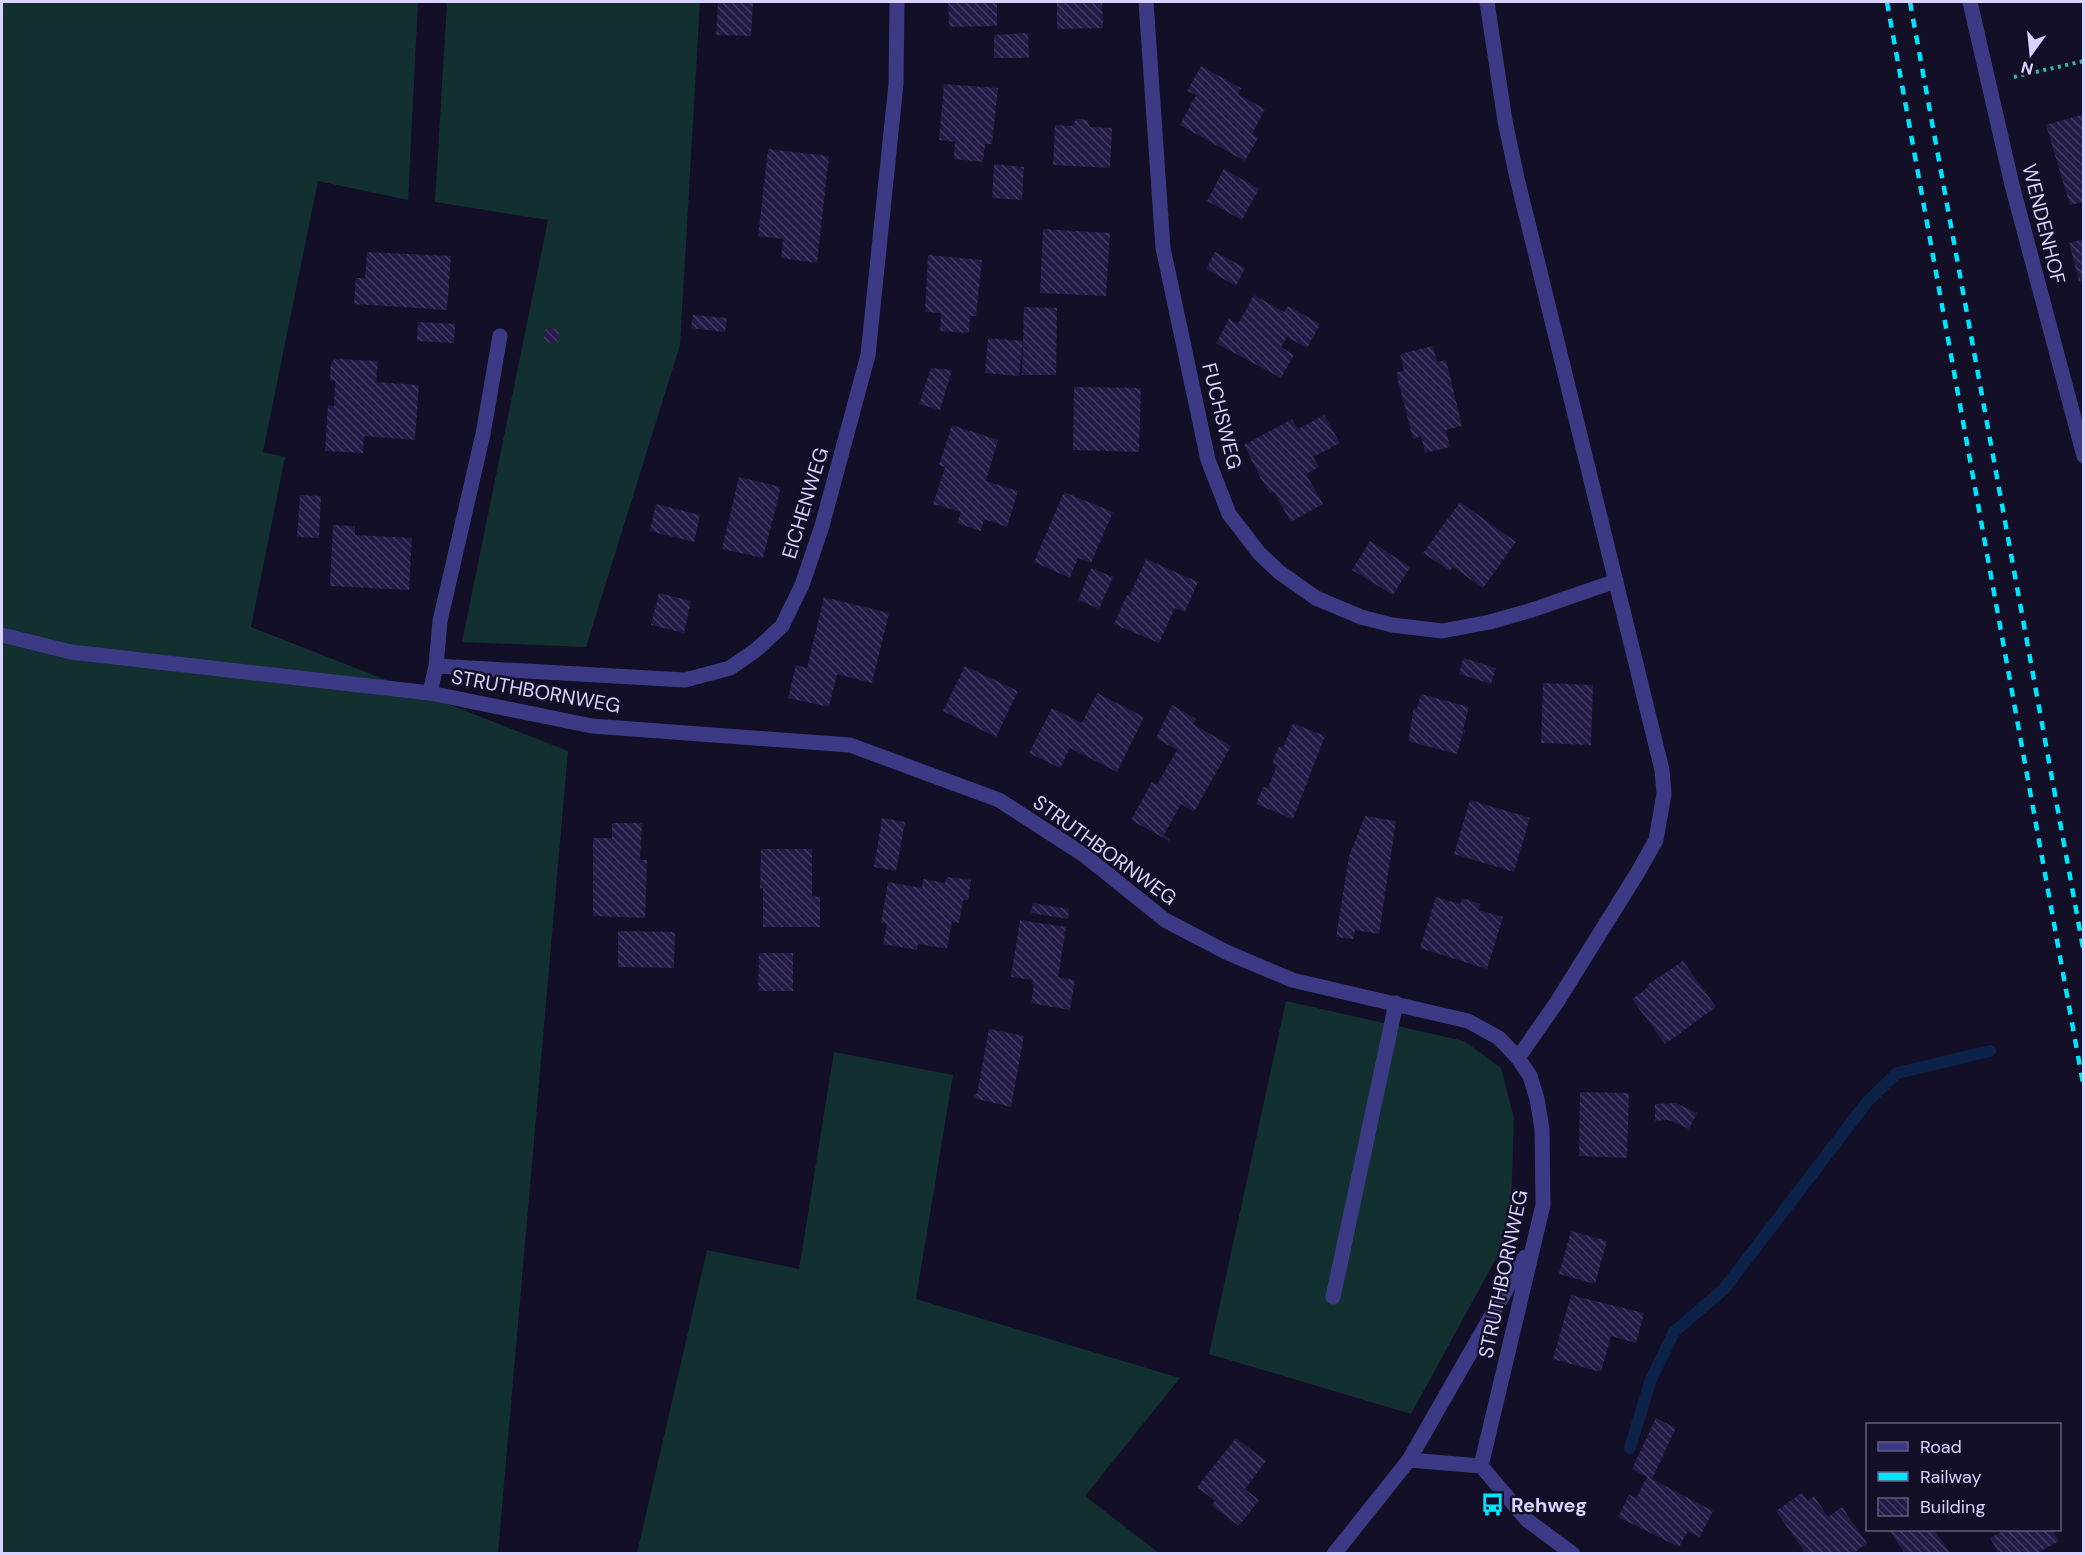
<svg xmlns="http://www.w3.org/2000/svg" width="2085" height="1555" font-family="'DM Sans',sans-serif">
	<defs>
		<pattern id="building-back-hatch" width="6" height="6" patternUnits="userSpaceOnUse" patternTransform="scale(1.5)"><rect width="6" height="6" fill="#241b47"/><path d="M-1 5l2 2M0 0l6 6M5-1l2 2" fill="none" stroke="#433b63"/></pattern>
	</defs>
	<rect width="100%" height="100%" fill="#130f26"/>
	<path fill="#12302f" d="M2 2H418L408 200 318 181 263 452 285 457 251 627 568 751 498 1553 2 1554Z
		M447 2H700L680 345 586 647 462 642 548 220 435 202Z
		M1286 1001 1464 1041 1501 1068 1514 1118 1510 1233 1411 1414 1209 1354Z
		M834 1052 953 1075 916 1299 1180 1378 1085 1496 1159 1553H637L707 1250 799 1269Z"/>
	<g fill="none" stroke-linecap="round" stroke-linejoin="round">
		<path stroke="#0c2248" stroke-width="12" d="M1630 1448 1651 1379 1674 1332 1724 1289 1867 1102 1897 1073 1990 1051"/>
	</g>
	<path fill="url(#building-back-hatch)" d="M718 2H753L751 36 716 35Z
		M948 2H997V26L949 27Z
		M1057 2H1102L1103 28 1057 29Z
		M1028 33 1029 58H994V35Z
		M1201 66 1241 88 1238 94 1265 109 1252 134 1258 138 1245 161 1180 125 1196 95 1187 91Z
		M944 84 998 88 992 144H985L983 162 954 159 955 142 939 140Z
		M2084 114V202L2070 205 2046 125Z
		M1077 119 1087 120 1090 127 1112 128 1110 168 1053 165 1055 125 1073 126 1074 122Z
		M768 149 829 156 817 263 781 258 783 239 758 236Z
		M994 164 1024 167 1022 200 992 198Z
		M1224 169 1259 189 1242 220 1207 201Z
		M1043 229 1110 233 1106 296 1040 293Z
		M2084 239V280L2079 281 2069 243Z
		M367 252 451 256 447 310 354 304 356 278H365Z
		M1215 252 1245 268 1236 286 1206 269Z
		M928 255 982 260 976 316H970L969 333 940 331 941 313 925 312Z
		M1254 295 1284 312 1288 306 1320 324 1307 348 1287 337 1281 347 1294 355 1281 378 1216 343 1229 319 1238 324Z
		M1024 307 1057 308 1056 375H1022Z
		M693 315 727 318 725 332 691 328Z
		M418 322 455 324 454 343 417 341Z
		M546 327 560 330 557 344 543 341Z
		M988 338 1023 341 1019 376 985 373Z
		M1433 346 1437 362 1446 360 1462 426 1446 430 1450 447 1425 453 1421 436 1413 439 1396 372 1404 371 1400 354Z
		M335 359 378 361 376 382 419 385 415 440 364 436 363 453 325 451 328 405 334 406 335 381 330 380 331 363Z
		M931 368 952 370 940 410 919 404Z
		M1074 387 1141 388 1139 452 1073 450Z
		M1324 415 1340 443 1313 457 1319 467 1306 474 1323 504 1291 522 1274 492 1270 493 1261 479 1244 445 1292 419 1298 429Z
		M952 425 998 440 986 481 1018 491 1007 527 984 519 981 531 957 523 961 512 933 504 945 467 939 465Z
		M739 477 781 487 763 558 722 549Z
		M1064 492 1113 512 1091 563 1078 558 1070 578 1034 562Z
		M300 495 321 496 319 538 297 537Z
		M1460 502 1516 542 1483 588 1453 567 1450 571 1423 553Z
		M656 504 700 515 694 542 650 531Z
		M333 525 355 526V535L412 538 409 590 330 586Z
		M1370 541 1410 567 1393 595 1352 570Z
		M1146 559 1198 582 1185 612 1175 608 1159 643 1114 624 1127 595H1130Z
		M1091 568 1113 577 1099 609 1078 600Z
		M659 593 691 601 684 633 651 625Z
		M824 597 889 613 872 683 837 674 829 707 788 698 796 665 807 668Z
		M1463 658 1496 668 1491 684 1459 674Z
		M965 666 1018 691 996 737 943 711Z
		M1543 683 1593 685 1591 745 1541 743Z
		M1097 693 1144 717 1117 772 1070 748 1060 768 1029 753 1052 708 1082 723Z
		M1421 694 1469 707 1463 730H1465V733L1463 732 1457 754 1408 741 1414 708 1417 709Z
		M1172 705 1196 719 1193 724 1231 746 1194 812 1181 804 1164 835 1170 839 1169 841 1131 820 1152 782 1157 785 1177 750 1156 738Z
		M1293 723 1325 736 1293 819 1256 804 1263 787 1268 788 1277 765 1272 764 1279 746 1283 748Z
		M1470 800 1530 818 1514 872 1454 854Z
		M1365 816 1396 821 1379 934 1355 930 1353 939 1336 937 1349 856Z
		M882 818 905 822 896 871 874 867Z
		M612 823H642L640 860H647L645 918 593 916V838H612Z
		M761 849H812V896L820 897V927H763V888L760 889Z
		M947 877 971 880 968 900H963L959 923 952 922 947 949 918 944 917 950 883 944 887 924 881 923 888 882 922 888 923 879 945 883Z
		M1436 897 1460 904 1462 898 1480 904 1478 910 1503 917 1487 969 1420 948Z
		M1033 903 1069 909 1068 919 1031 913Z
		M1020 920 1066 927 1058 977 1075 980 1070 1010 1031 1003 1034 985 1032 984 1033 980 1011 977Z
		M618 931 675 932 674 968 618 967Z
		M759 953H793V991H758Z
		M1683 961 1716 1007 1665 1044 1632 999 1648 987 1647 985Z
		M989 1029 1024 1036 1011 1107 973 1098 974 1094H977Z
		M1580 1092 1629 1093 1627 1158 1579 1156Z
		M1676 1103 1697 1113 1689 1129 1668 1120 1655 1121V1104Z
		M1571 1231 1607 1241 1595 1284 1559 1274Z
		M1571 1295 1644 1313 1636 1343 1611 1336 1601 1372 1553 1359Z
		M1656 1418 1676 1428 1652 1479 1713 1511 1700 1537 1688 1531 1679 1547 1618 1517 1629 1495 1636 1498 1647 1477 1632 1469Z
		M1236 1438 1266 1461 1245 1489 1259 1500 1239 1526 1211 1505 1215 1501 1197 1487Z
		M1802 1493 1808 1501 1814 1496 1828 1517 1842 1507 1867 1543 1853 1554H1806L1776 1511Z
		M1889 1530H1934L1951 1554H1905Z
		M2005 1530H2052L2059 1541 2036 1554H1999L1990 1538Z"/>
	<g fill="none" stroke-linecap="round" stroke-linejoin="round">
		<path stroke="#2fb8b0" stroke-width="4" stroke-dasharray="3 4.5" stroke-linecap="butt" d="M2014 77 2084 61"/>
		<path stroke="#3d3a85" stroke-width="15" d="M1146 2 1163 248 1208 460 1229 514 1259 553 1279 572 1316 598 1361 617 1392 625 1442 631 1490 622 1532 610 1616 581
			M1487 2 1505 121 1517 178 1662 770 1664 794 1656 840 1638 872 1557 1002 1518 1058
			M1970 2 2012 185 2084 456
			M2 635 71 652 430 693 592 726 850 745 999 800 1084 855 1165 920 1226 952 1292 980 1468 1021 1499 1038 1518 1058 1530 1076 1537 1099 1542 1129 1543 1205 1481 1466
			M436 666 440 621 483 434 500 336
			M430 693 436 666 685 680 730 668 756 650 782 626 802 585 822 526 868 355 896 84 897 2
			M1333 1297 1396 1003
			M1409 1460 1525 1257
			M1481 1466 1527 1520 1573 1554
			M1334 1554 1409 1460 1481 1466"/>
		<path stroke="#00e5ff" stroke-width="4.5" stroke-dasharray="9 8" stroke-linecap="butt" d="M1887 2 2084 1089
			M1910 2 2084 953"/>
	</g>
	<defs>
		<symbol id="bus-bare" viewBox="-9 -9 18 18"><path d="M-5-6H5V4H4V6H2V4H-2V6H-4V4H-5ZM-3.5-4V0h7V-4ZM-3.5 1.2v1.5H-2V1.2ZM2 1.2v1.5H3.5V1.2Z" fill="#00e5ff" stroke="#130f26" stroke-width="2.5" paint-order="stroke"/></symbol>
	</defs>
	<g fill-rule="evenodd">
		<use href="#bus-bare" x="1476" y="1488" width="33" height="33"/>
	</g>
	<g text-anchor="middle" stroke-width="5" stroke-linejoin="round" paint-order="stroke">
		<g font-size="20" fill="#d9d4ff" stroke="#130f26">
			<text transform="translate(2044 224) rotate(76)" y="7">WENDENHOF</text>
			<text transform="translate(1222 416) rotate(76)" y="7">FUCHSWEG</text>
			<text transform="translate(805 503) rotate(-73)" y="7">EICHENWEG</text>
			<text transform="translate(536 691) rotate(10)" y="7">STRUTHBORNWEG</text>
			<text transform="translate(1105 850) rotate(36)" y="7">STRUTHBORNWEG</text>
			<text transform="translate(1503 1274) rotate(-78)" y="7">STRUTHBORNWEG</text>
		</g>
		<g font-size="20" font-weight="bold" fill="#d9d4ff" stroke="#130f26" text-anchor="start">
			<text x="1511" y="1512">Rehweg</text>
		</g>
	</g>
	<rect width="2085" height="1555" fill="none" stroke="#d9d4ff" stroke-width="6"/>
	<rect x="1866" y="1423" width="195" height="108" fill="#130f26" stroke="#625e7d" stroke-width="1.5"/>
	<rect x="1878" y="1442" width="30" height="9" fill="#3d3a85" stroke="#625e7d" stroke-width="1.5"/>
	<text x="1920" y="1453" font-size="18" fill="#d9d4ff">Road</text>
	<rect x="1878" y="1472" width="30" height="9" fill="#00e5ff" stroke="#625e7d" stroke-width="1.5"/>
	<text x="1920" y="1483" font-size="18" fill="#d9d4ff">Railway</text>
	<rect x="1878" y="1498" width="30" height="18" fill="url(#building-back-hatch)" stroke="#625e7d" stroke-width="1.5"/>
	<text x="1920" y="1513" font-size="18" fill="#d9d4ff">Building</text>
	<g transform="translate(2031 54) rotate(195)" stroke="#130f26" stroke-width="4.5" paint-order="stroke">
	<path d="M0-4.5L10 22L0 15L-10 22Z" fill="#d9d4ff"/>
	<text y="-9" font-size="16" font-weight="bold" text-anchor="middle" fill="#d9d4ff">N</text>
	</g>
</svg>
